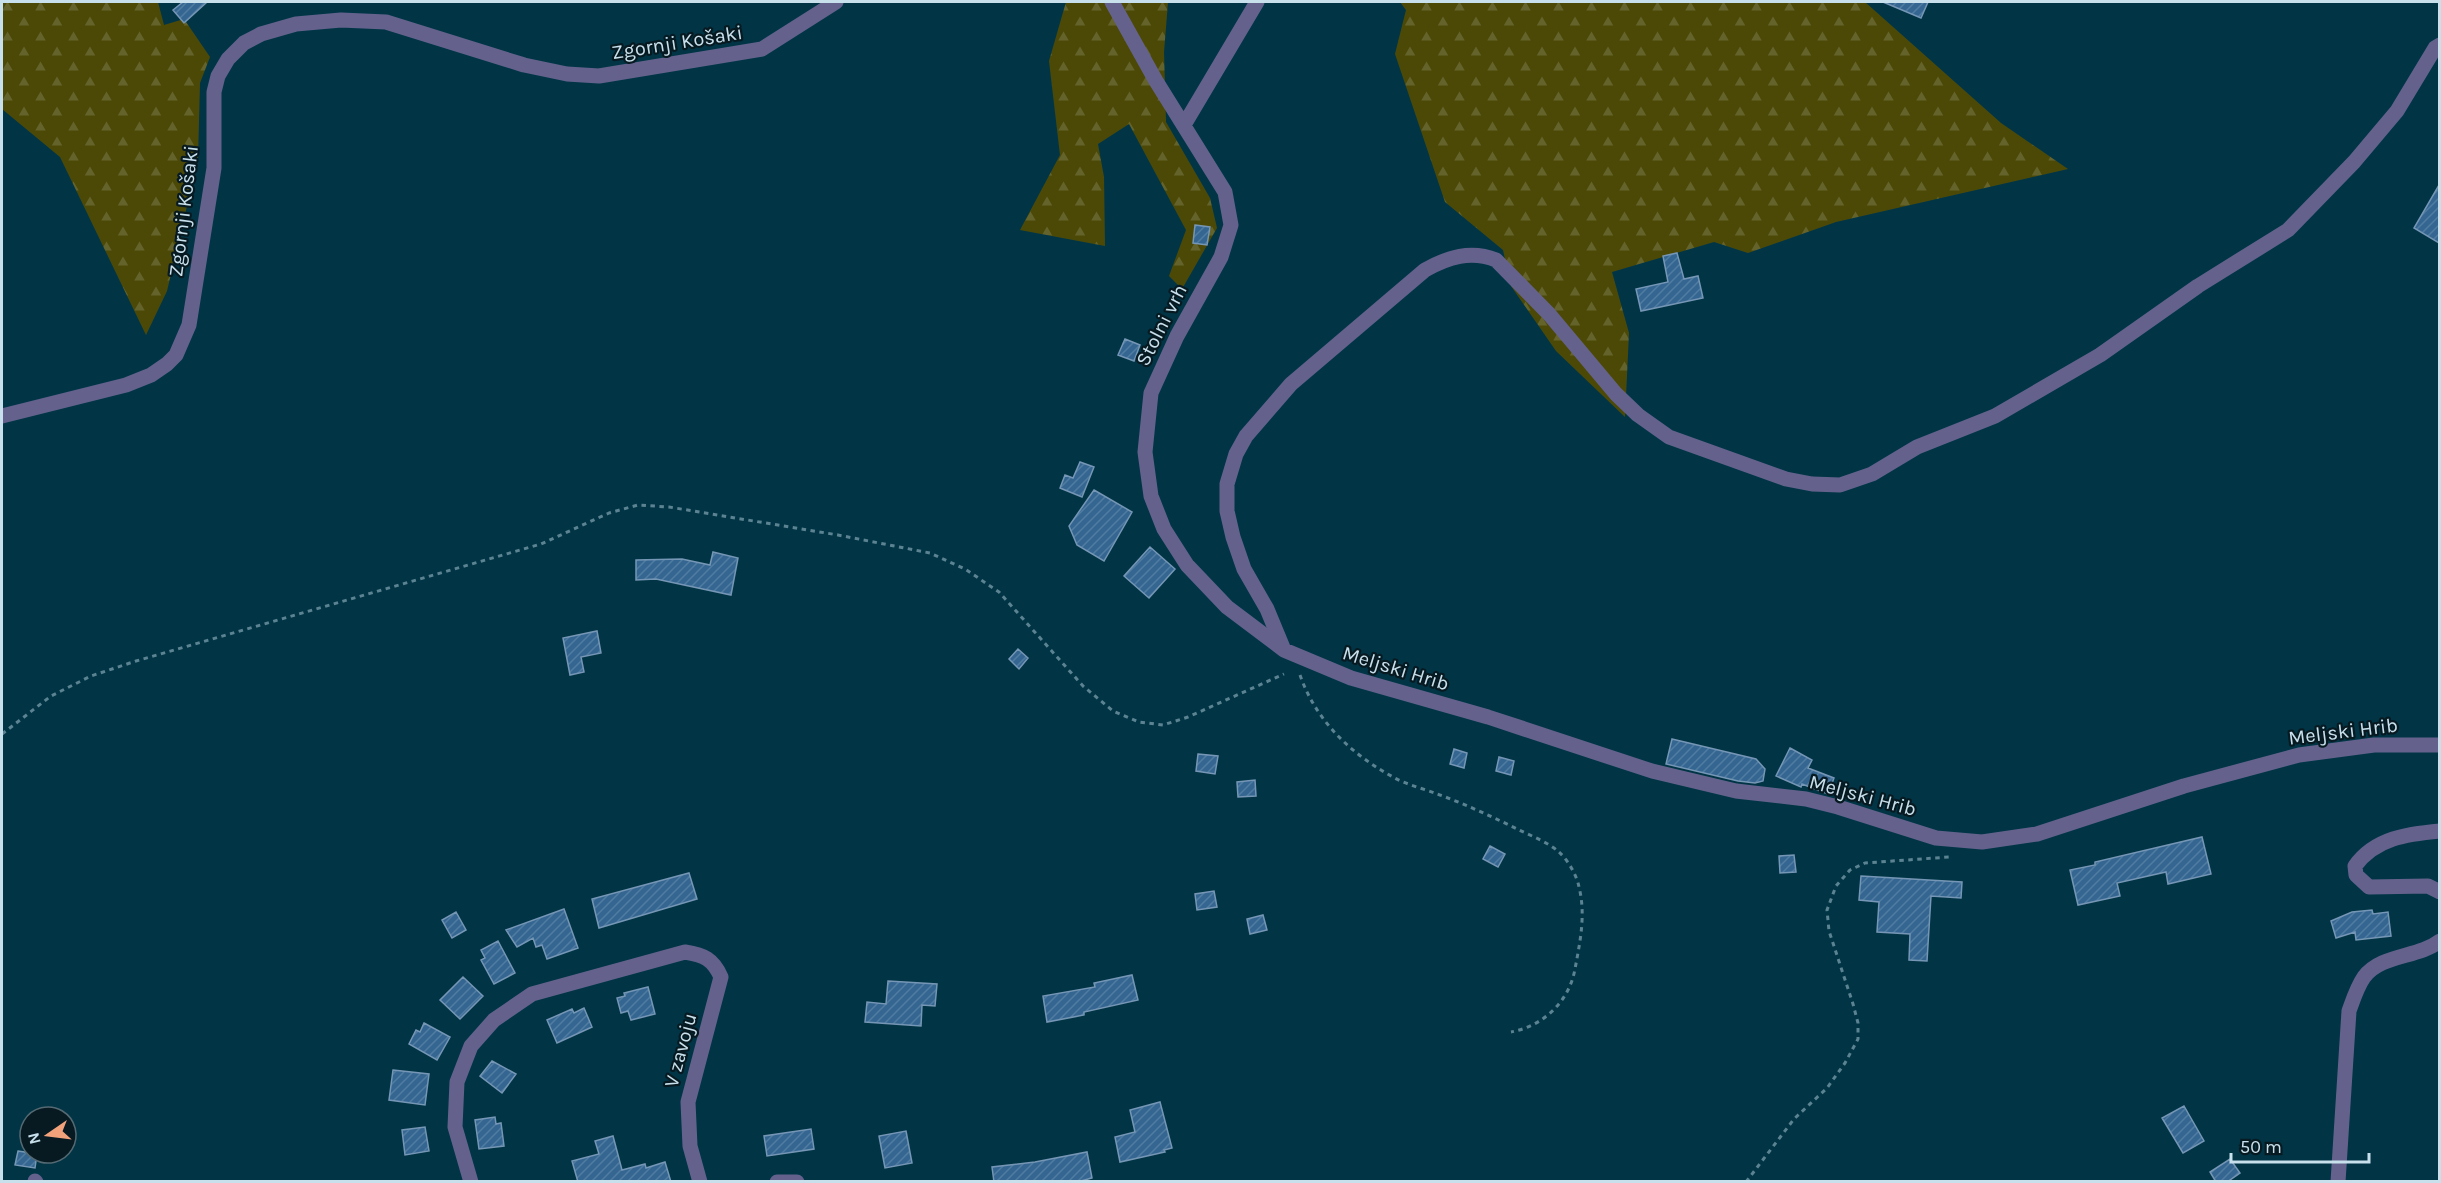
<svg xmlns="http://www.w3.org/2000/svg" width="2441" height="1183" font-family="Karla,sans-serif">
	<defs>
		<pattern id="forest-firs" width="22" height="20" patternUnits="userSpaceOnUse" patternTransform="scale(1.5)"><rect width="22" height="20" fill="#4c4907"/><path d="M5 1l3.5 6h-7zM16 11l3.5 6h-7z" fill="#64632b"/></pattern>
		<pattern id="building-hatch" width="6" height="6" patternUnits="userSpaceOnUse" patternTransform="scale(1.5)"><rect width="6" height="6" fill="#346691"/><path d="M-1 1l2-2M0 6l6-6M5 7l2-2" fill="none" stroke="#507ca1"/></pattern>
	</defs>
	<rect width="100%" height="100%" fill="#013546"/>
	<path fill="url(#forest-firs)" d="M2 2H158L164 25 184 19 210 57 200 83 198 159 167 291 146 335 60 157 2 109Z
		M1066 2H1168L1164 52 1166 122 1210 198 1217 228 1182 289 1169 276 1186 230 1129 124 1098 144 1104 177 1105 246 1020 230 1060 155 1049 61Z
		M1400 2H1865L2001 123 2068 169 1836 222 1748 253 1714 242 1612 272 1629 333 1625 417 1556 351 1511 286 1503 250 1445 202 1395 54 1406 10Z"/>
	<path fill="url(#building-hatch)" stroke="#7696b5" stroke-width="1.5" d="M183 2H207L184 23 173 10Z
		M1883 2H1928L1921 18Z
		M2439 185V243L2414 228Z
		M1195 225 1210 227 1207 245 1193 243Z
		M1677 253 1684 279 1698 276 1703 298 1641 311 1636 289 1668 282 1663 256Z
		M1125 339 1140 345 1134 361 1118 355Z
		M1080 462 1094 467 1082 497 1060 488 1065 475 1073 478Z
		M1094 490 1132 512 1104 561 1077 545 1069 526Z
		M1150 547 1175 569 1149 598 1124 576Z
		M713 552 738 558 731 595 656 579 636 580V560L682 559 710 565Z
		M597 631 601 653 581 657 584 672 570 675 563 638Z
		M1018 649 1028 658 1019 669 1009 659Z
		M1672 739 1756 759 1765 769 1763 781 1755 783 1738 781 1666 764Z
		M1790 748 1812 760 1808 768 1834 778 1828 794 1802 784 1801 787 1776 776Z
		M1454 749 1467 753 1464 768 1450 764Z
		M1198 754 1218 756 1215 774 1196 771Z
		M1499 757 1514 761 1511 775 1496 771Z
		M1255 780 1256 796 1238 797 1237 782Z
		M2202 837 2211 874 2168 884 2166 872 2117 883 2120 896 2078 905 2070 870 2095 865V862Z
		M1490 846 1505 854 1498 867 1483 859Z
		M1794 855 1796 872 1780 873 1779 856Z
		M689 873 697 899 599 928 592 899Z
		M1861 876 1962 882 1961 898 1931 896 1927 961 1909 960 1910 934 1877 932 1879 902 1859 900Z
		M1214 891 1217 907 1197 910 1195 894Z
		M564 909 578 948 547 959 542 945 536 947 533 938 517 947 506 930Z
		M2372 910 2373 914 2388 912 2391 936 2356 940 2355 932 2336 938 2331 921 2352 912Z
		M456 912 466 930 452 938 442 920Z
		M1263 915 1267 930 1250 934 1247 919Z
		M498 941 515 973 494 984 481 960 485 958 481 950Z
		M1132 975 1138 1000 1084 1012V1015L1047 1022 1043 996 1095 987 1094 983Z
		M463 977 483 996 460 1019 440 1000Z
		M888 981 937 984 935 1006 922 1005 921 1026 865 1022 867 1002 886 1004Z
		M648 987 655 1014 631 1020 628 1011 621 1013 617 998 625 996 624 993Z
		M584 1008 592 1027 557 1043 547 1020 572 1009 574 1013Z
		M424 1023 450 1037 437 1060 409 1044 416 1030 420 1032Z
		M492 1061 516 1074 502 1093 480 1076Z
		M393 1070 429 1074 425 1105 389 1100Z
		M1160 1102 1172 1148 1164 1150 1165 1152 1120 1162 1115 1137 1135 1132 1130 1110Z
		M2184 1106 2204 1141 2183 1153 2162 1118Z
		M495 1117 496 1124 501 1123 504 1146 479 1149 475 1120Z
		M425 1127 429 1151 405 1155 402 1130Z
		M811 1129 814 1149 767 1156 764 1136Z
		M906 1131 912 1163 885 1168 879 1136Z
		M613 1136 622 1170 645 1164 646 1168 665 1162 671 1182H578L572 1161 599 1154 595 1141Z
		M18 1151 37 1154 35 1168 15 1165Z
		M1087 1152 1092 1178 1077 1182H994L992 1167 1035 1162Z
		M2230 1159 2240 1173 2227 1182H2216L2210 1172Z"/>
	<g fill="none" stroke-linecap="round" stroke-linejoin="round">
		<path stroke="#5c8392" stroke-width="3" stroke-dasharray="4.5 4.5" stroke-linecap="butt" d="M1300 675C1316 721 1351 754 1393 777 1407 785 1425 789 1440 795 1467 805 1493 817 1519 830 1532 836 1549 843 1559 852 1568 860 1577 876 1579 887 1586 915 1580 942 1575 969 1569 1002 1543 1026 1511 1032
			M2 734 51 696 91 676 136 661 541 544 609 513 638 505 669 507 838 535 930 553 965 569 999 592 1083 686 1113 711 1139 722 1163 725 1188 717 1284 674
			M1746 1182 1794 1119 1827 1088 1845 1063 1858 1039V1023L1853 1004 1829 931 1827 910 1836 886 1850 870 1865 863 1949 857"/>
		<path stroke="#64628c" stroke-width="15" d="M1112 2 1156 81 1225 192 1231 225 1221 257 1177 336 1151 393 1145 452 1151 496 1164 529 1187 565 1227 607 1284 650 1351 678 1488 717 1652 771 1736 791 1806 799 1838 807 1936 838 1982 842 2037 834 2184 786 2299 755 2374 745H2440
			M1184 125 1257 2
			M2 416 126 385 151 375 167 364 176 355 189 325 214 168V92L218 76 228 59 244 43 261 34 296 24 341 20 386 22 524 65 567 74 599 76 762 49 836 2
			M1284 650 1267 609 1244 569 1233 537 1227 511V484L1236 454 1246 436 1291 384 1425 270C1448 257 1471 250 1496 260L1549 314 1616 394 1638 415 1669 437 1786 479 1812 484 1840 485 1872 474 1917 447 1995 416 2100 355 2198 286 2288 230 2354 162 2397 111 2435 48 2440 45
			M2440 831C2407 834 2375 838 2355 866L2356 875 2369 887 2428 886 2440 892
			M35 1181 36 1182
			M471 1182 455 1127 457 1082 471 1046 494 1020 532 994 685 952C704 955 713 959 721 977L688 1102 690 1146 700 1182
			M777 1182H797
			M2338 1182 2349 1011C2353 1000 2357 987 2364 977 2381 954 2418 958 2440 941"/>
	</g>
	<g text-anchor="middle" stroke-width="4.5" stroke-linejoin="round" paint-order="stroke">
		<g font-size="20" fill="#c8e0eb" stroke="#071a22">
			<text transform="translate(677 42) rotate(-9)" y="7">Zgornji Košaki</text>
			<text transform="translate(183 211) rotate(-83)" y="7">Zgornji Košaki</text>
			<text transform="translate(1161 325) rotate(-63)" y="7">Stolni vrh</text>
			<text transform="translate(1396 668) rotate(17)" y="7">Meljski Hrib</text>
			<text transform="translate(2343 731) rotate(-7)" y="7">Meljski Hrib</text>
			<text transform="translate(1863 795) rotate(15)" y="7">Meljski Hrib</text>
			<text transform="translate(680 1050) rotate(-75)" y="7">V zavoju</text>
		</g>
	</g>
	<rect width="2441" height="1183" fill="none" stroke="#c8e0eb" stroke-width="6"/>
	<g transform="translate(48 1135) rotate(256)"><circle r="28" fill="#071a22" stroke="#546972" stroke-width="1.5"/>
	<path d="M0-4.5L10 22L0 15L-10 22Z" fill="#f1a27b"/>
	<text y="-9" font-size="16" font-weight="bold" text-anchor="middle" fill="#c8e0eb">N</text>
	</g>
	<path d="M2231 1153v9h138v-9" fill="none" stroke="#c8e0eb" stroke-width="3"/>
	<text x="2240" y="1153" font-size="18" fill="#c8e0eb" stroke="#071a22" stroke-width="4.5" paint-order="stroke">50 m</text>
</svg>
